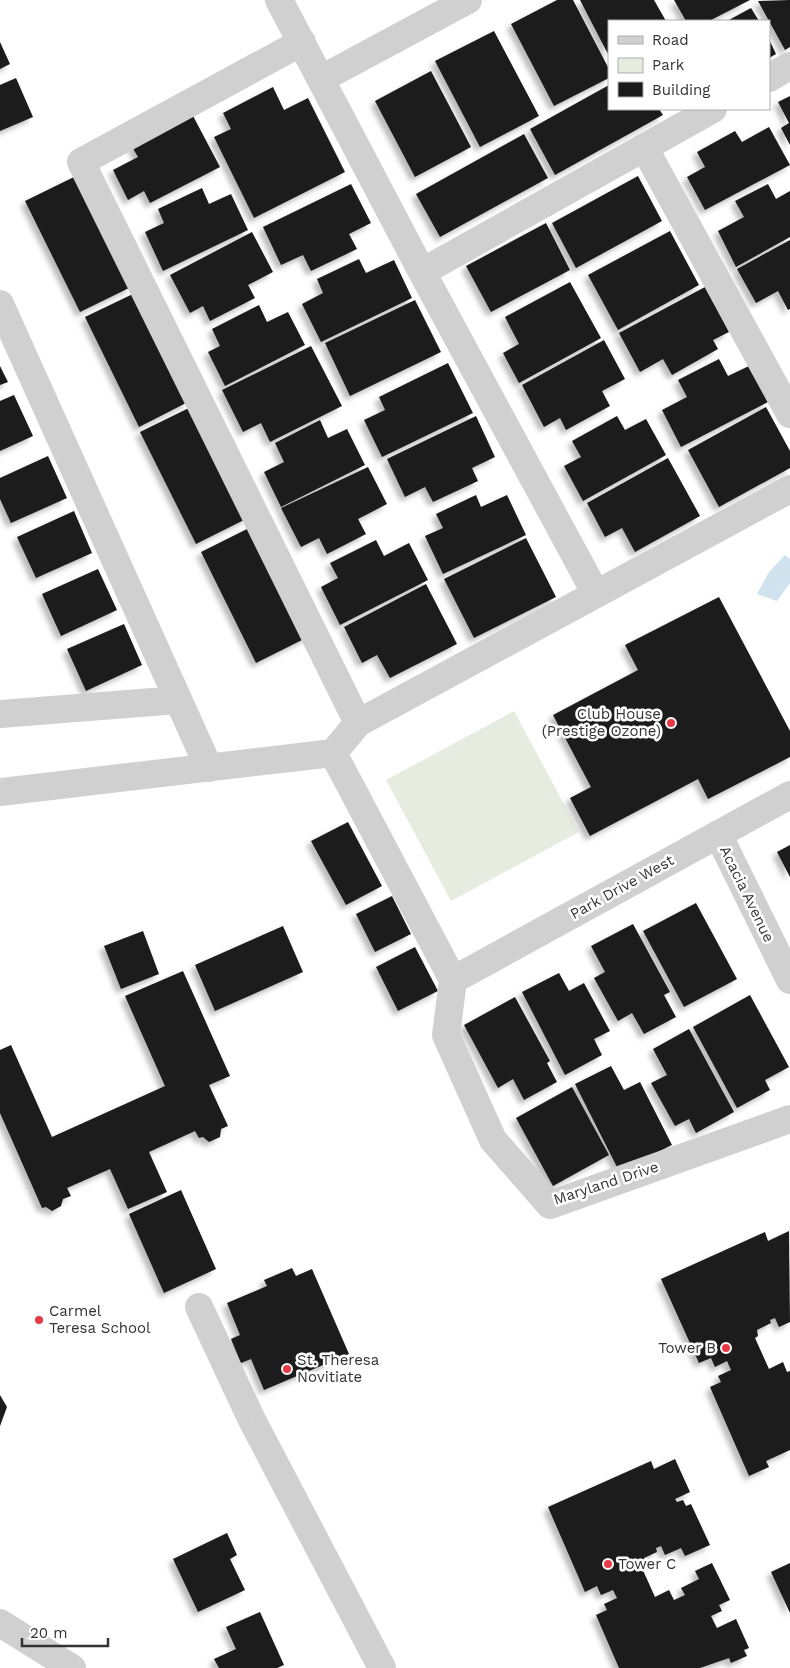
<svg xmlns="http://www.w3.org/2000/svg" width="790" height="1668" font-family="'Work Sans',sans-serif">
	<defs>
		<filter id="shadow"><feDropShadow dx="-4.5" dy="4.5" stdDeviation="2.5" flood-color="#0004"/></filter>
	</defs>
	<rect width="100%" height="100%" fill="#fff"/>
	<path fill="#e6ecdf" d="M514 711 579 832 451 901 386 780Z"/>
	<path fill="#cfe2ee" d="M785 555 790 559V583L777 601 757 594 769 572Z"/>
	<path fill="#1a1a1a" filter="url(#shadow)" d="M557 0H573L609 69V78L554 106 511 24Z
		M580 0H654L666 21H609V56Z
		M674 0H750L709 21H686Z
		M790 0V47L785 50 758 1Z
		M751 8 759 21H727Z
		M494 31 539 116 480 147 435 61Z
		M769 39 776 54 769 58Z
		M0 42 10 64 0 69Z
		M431 71 471 147 415 177 375 101Z
		M16 78 33 117 0 131V85Z
		M609 85V109H659L663 115 555 175 530 129Z
		M273 87 284 110 308 98 345 172 254 218 214 137 231 129 223 113Z
		M790 96V145L781 128 789 123 778 102Z
		M192 114 220 167 150 203 144 191 128 200 113 170 138 157 131 145Z
		M769 127 790 165 705 210 687 177 705 167 697 152 735 131 742 142Z
		M524 134 548 178 440 237 416 194Z
		M76 176 131 287 80 312 25 201Z
		M638 176 662 221 576 268 552 223Z
		M351 184 371 223 349 234 357 249 311 271 303 255 281 265 263 227Z
		M768 184 776 199 790 191V237L736 267 718 231 744 217 735 201Z
		M202 188 209 204 231 194 248 230 163 271 145 232 164 223 158 209Z
		M546 223 570 270 491 312 466 266Z
		M670 231 699 285 618 330 588 275Z
		M252 232 273 272 248 285 255 298 210 321 203 306 190 313 170 275Z
		M790 240V309L788 310 778 291 756 303 737 269Z
		M359 259 366 273 394 260 412 298 321 342 302 304 323 293 317 279Z
		M570 282 601 338 519 383 503 353 519 344 505 317Z
		M705 287 729 332 713 340 718 349 672 375 663 359 640 372 619 333Z
		M135 293 188 402 139 427 85 317Z
		M415 300 441 352 350 396 325 343Z
		M259 305 267 322 288 312 305 345 225 386 208 352 220 346 212 329Z
		M604 340 625 379 602 391 610 406 566 430 560 418 544 427 522 385Z
		M311 346 342 406 270 442 261 423 243 432 222 390Z
		M719 359 728 376 749 366 768 402 681 447 662 410 687 397 678 380Z
		M448 363 473 413 382 457 364 420 385 410 379 397Z
		M0 366 8 382 0 385Z
		M14 395 33 436 0 451V401Z
		M193 406 248 518 196 544 140 432Z
		M766 407 790 451V468L719 507 688 450Z
		M476 416 495 457 472 468 478 481 433 502 425 487 405 497 387 459Z
		M617 416 625 430 646 419 666 455 583 501 564 466 581 457 572 441Z
		M320 420 328 438 347 429 365 465 281 507 264 472 284 462 275 443Z
		M48 456 67 498 11 523 0 499V478Z
		M668 458 700 516 635 552 622 528 605 537 587 503Z
		M368 467 387 504 358 519 366 534 327 554 319 538 301 547 281 508Z
		M476 495 481 507 507 495 526 535 443 574 425 536 443 528 436 514Z
		M74 511 92 553 36 578 17 537Z
		M253 526 308 637 256 663 201 552Z
		M526 538 556 597 474 638 444 579Z
		M376 540 384 556 409 543 428 580 340 625 321 587 338 578 330 563Z
		M98 569 117 610 61 636 42 594Z
		M426 584 457 644 390 678 377 655 362 663 344 627Z
		M719 597 790 731V757L708 799 698 779 590 836 570 798 591 787 553 715 638 670 625 645Z
		M124 624 142 665 86 691 67 649Z
		M348 822 382 886 346 905 311 841Z
		M790 845V877L777 852Z
		M392 896 411 934 375 952 356 914Z
		M696 903 737 979 684 1007 643 931Z
		M633 924 670 992 664 995 676 1017 644 1034 632 1013 618 1021 594 978 605 972 591 946Z
		M283 926 303 972 215 1011 195 965Z
		M143 931 159 974 121 989 104 946Z
		M415 947 438 991 398 1011 376 967Z
		M183 971 230 1076 209 1085 228 1126 221 1129 220 1137 209 1142 203 1137 199 1138 195 1131 149 1152 167 1192 128 1209 110 1169 67 1188 71 1196 63 1199 61 1206 52 1211 46 1207 42 1208 0 1113V1050L11 1045 52 1137 165 1086 125 996Z
		M559 973 569 991 584 983 610 1031 594 1039 602 1055 565 1075 522 992Z
		M750 995 789 1067 765 1080 770 1090 737 1108 693 1027Z
		M515 997 550 1061 547 1063 557 1082 524 1100 513 1079 498 1088 464 1025Z
		M689 1029 734 1112 696 1133 689 1119 675 1126 651 1083 667 1075 653 1049Z
		M611 1066 624 1090 640 1082 672 1145 619 1171 575 1084Z
		M572 1087 609 1155 553 1186 516 1118Z
		M181 1190 216 1269 164 1293 129 1214Z
		M789 1231 790 1322 779 1327 775 1318 770 1320 771 1323 757 1330 758 1336 755 1338 769 1369 783 1362 787 1372 790 1371V1450L766 1461 769 1467 749 1476 710 1387 721 1382 718 1376 731 1370 727 1361 715 1367 711 1358 699 1363 661 1279 765 1232 768 1241Z
		M292 1268 296 1276 312 1269 349 1354 264 1390 251 1359 241 1363 231 1339 240 1335 227 1303 267 1286 264 1280Z
		M0 1395 7 1407 0 1426Z
		M675 1459 690 1492 675 1499 677 1502 683 1500 686 1506 691 1504 710 1545 685 1556 681 1548 665 1555 661 1546 656 1548 657 1552 644 1558V1565L641 1566 655 1597 669 1590 674 1600 685 1595 681 1588 699 1579 695 1571 712 1563 730 1600 719 1605 722 1611 711 1616 717 1628 736 1619 749 1648 744 1650 747 1656 731 1663 729 1658 700 1668H619L596 1615 607 1610 604 1604 617 1598 613 1590 601 1595 597 1586 585 1592 548 1507 651 1461 654 1469Z
		M227 1533 237 1555 230 1559 245 1590 198 1612 173 1559Z
		M790 1563V1613L771 1572Z
		M260 1612 284 1665 277 1668H219L214 1659 236 1649 226 1627Z"/>
	<g fill="none" stroke-linecap="round" stroke-linejoin="round">
		<path stroke="#d0d0d0" stroke-width="28" d="M279 0 422 272 596 594
			M302 42 81 162 358 723
			M769 78 790 66
			M321 79 468 0
			M644 147 790 414
			M422 272 713 109
			M0 304 209 768
			M0 714 178 700
			M333 753 453 980
			M0 792 333 753 358 723 790 489
			M718 834 790 980
			M453 980 446 1035 493 1140 550 1205 790 1119
			M453 980 790 795
			M199 1307 252 1420 382 1668
			M0 1623 72 1668"/>
	</g>
	<g fill="#e63946" stroke="#fff" stroke-width="2">
		<circle cx="671" cy="723" r="5"/>
		<circle cx="39" cy="1320" r="5"/>
		<circle cx="726" cy="1348" r="5"/>
		<circle cx="287" cy="1369" r="5"/>
		<circle cx="608" cy="1564" r="5"/>
	</g>
	<g text-anchor="middle" stroke-width="5" stroke-linejoin="round" paint-order="stroke">
		<g font-size="15" fill="#333" stroke="#fff" text-anchor="start">
			<text x="661" y="719" text-anchor="end">Club House<tspan x="661" dy="17">(Prestige Ozone)</tspan></text>
			<text x="49" y="1316">Carmel<tspan x="49" dy="17">Teresa School</tspan></text>
			<text x="716" y="1353" text-anchor="end">Tower B</text>
			<text x="297" y="1365">St. Theresa<tspan x="297" dy="17">Novitiate</tspan></text>
			<text x="618" y="1569">Tower C</text>
		</g>
		<g font-size="15" fill="#333" stroke="#fff">
			<text transform="translate(622 887) rotate(-29)" y="5">Park Drive West</text>
			<text transform="translate(747 894) rotate(64)" y="5">Acacia Avenue</text>
			<text transform="translate(606 1183) rotate(-18)" y="5">Maryland Drive</text>
		</g>
	</g>
	<rect x="608" y="20" width="162" height="90" fill="#ffffff" stroke="#adadad"/>
	<rect x="618" y="36" width="25" height="8" fill="#d0d0d0" stroke="#adadad"/>
	<text x="652" y="45" font-size="15" fill="#333333">Road</text>
	<rect x="618" y="58" width="25" height="15" fill="#e6ecdf" stroke="#adadad"/>
	<text x="652" y="70" font-size="15" fill="#333333">Park</text>
	<rect x="618" y="82" width="25" height="15" fill="#1a1a1a" stroke="#adadad"/>
	<text x="652" y="95" font-size="15" fill="#333333">Building</text>
	<path d="M22 1638v8h86v-8" fill="none" stroke="#333333" stroke-width="2.5"/>
	<text x="30" y="1638" font-size="15" fill="#333333" stroke="#ffffff" stroke-width="4" paint-order="stroke">20 m</text>
</svg>
